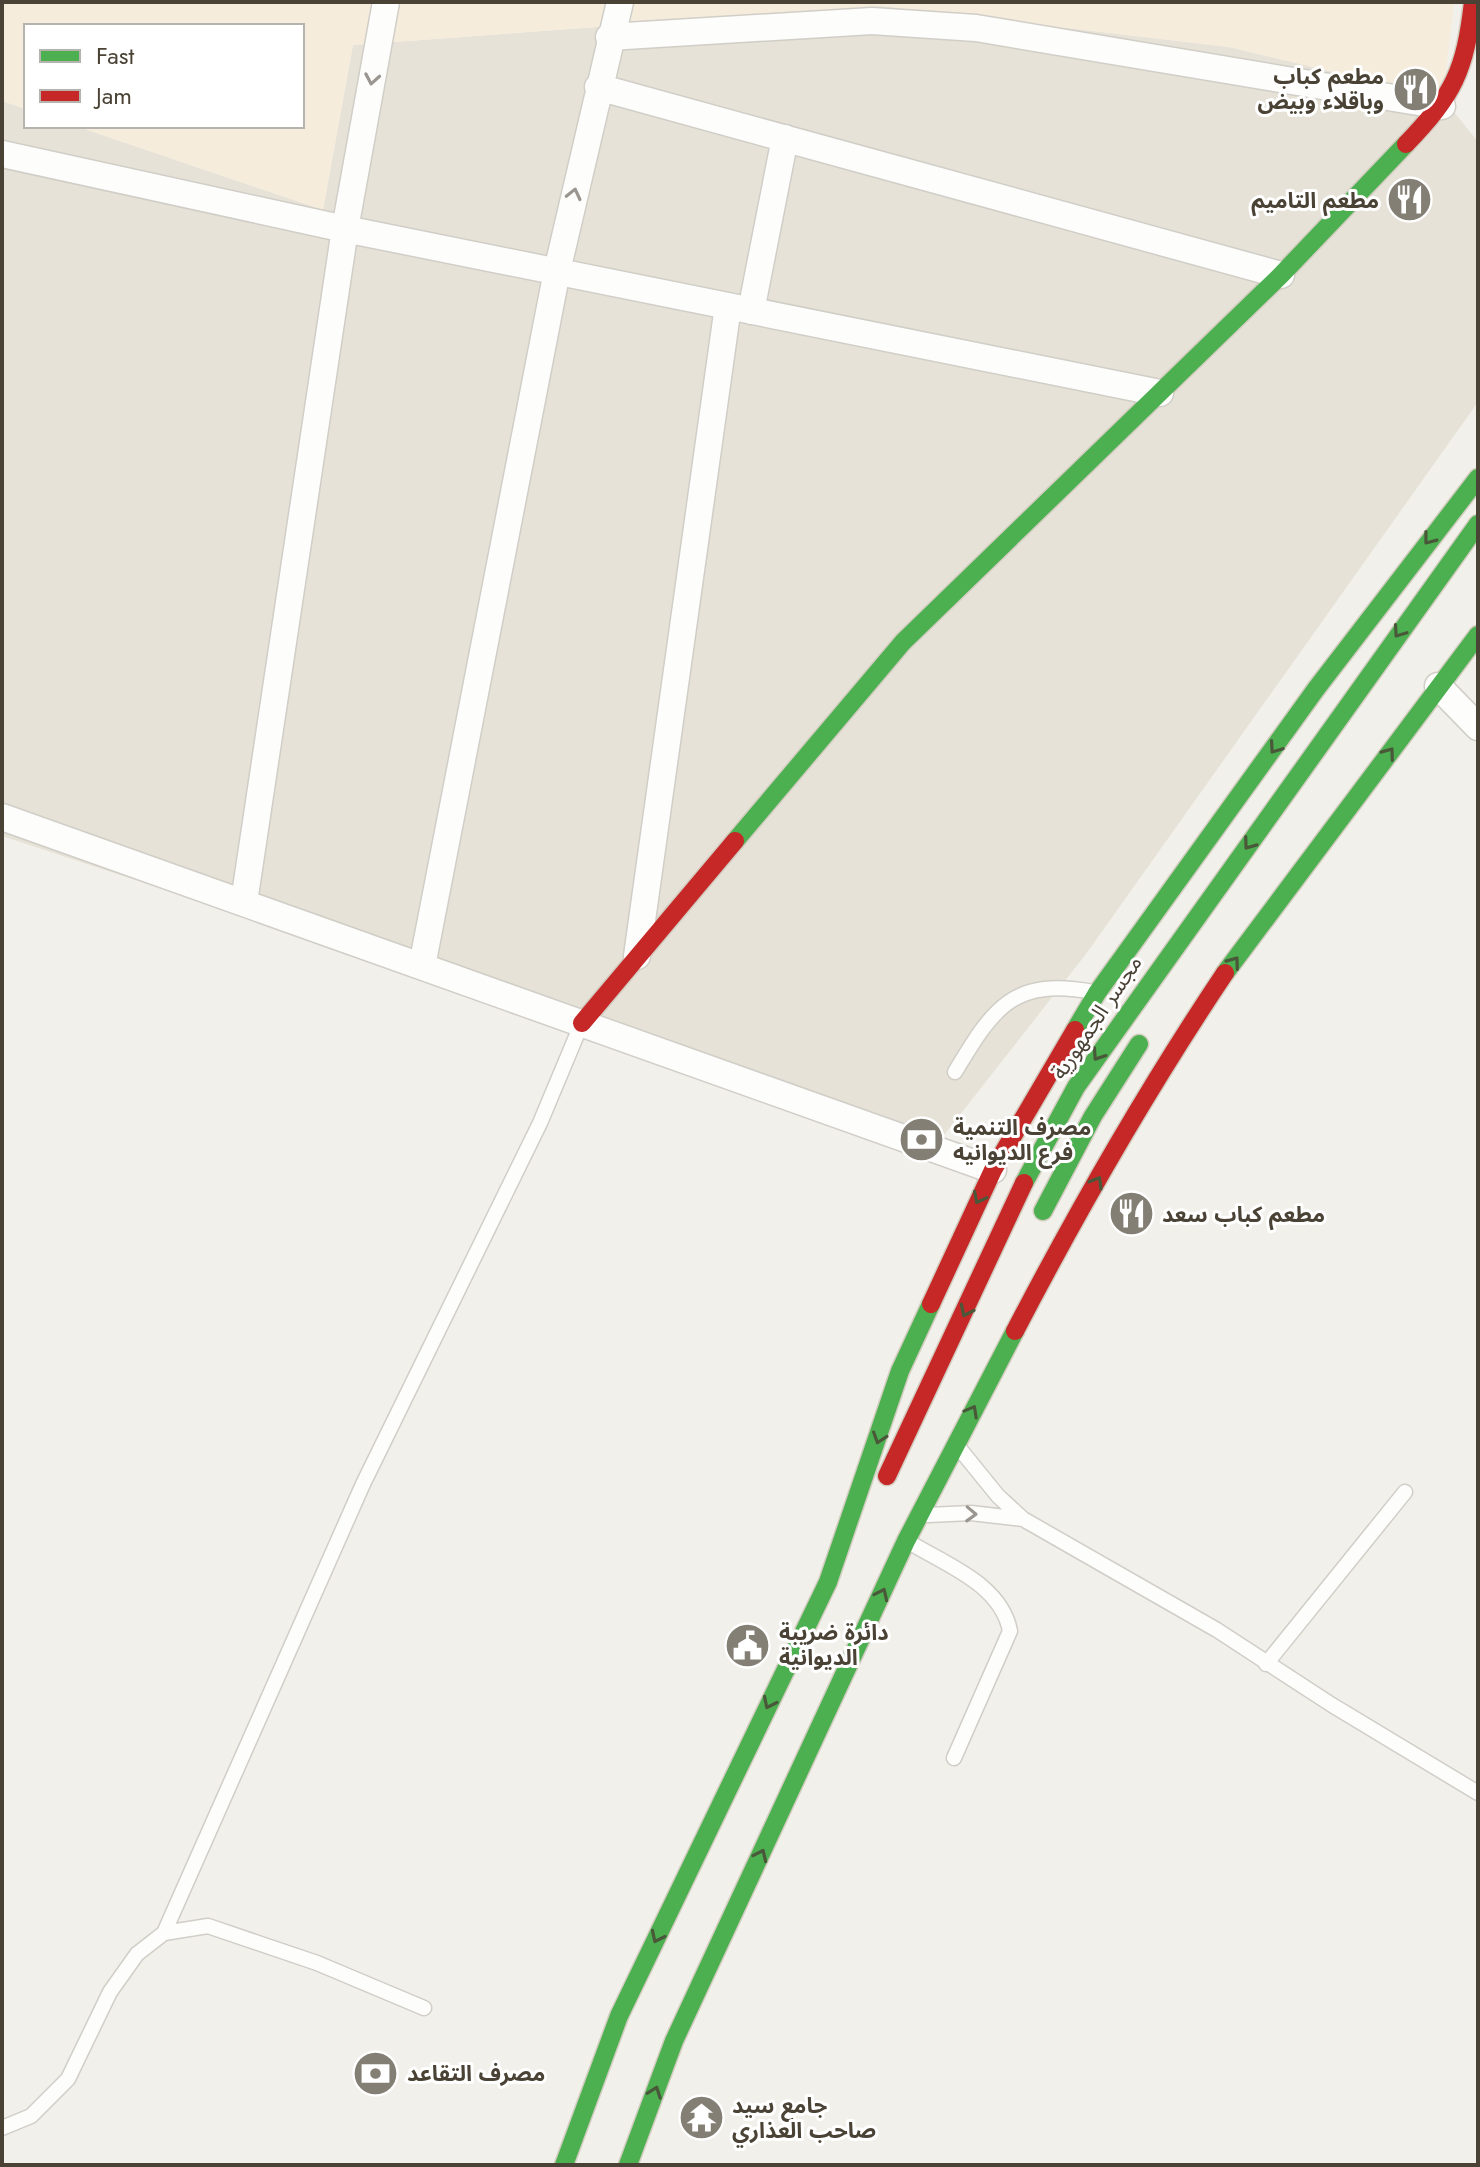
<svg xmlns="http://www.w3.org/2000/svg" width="1480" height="2167" font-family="Jost,'Noto Sans Arabic',sans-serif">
	<rect width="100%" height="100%" fill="#f2f0ea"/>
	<path fill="#e7e2d7" d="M881 6 1229 47 1443 98 1478 142V402L1086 954 937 1144 2 836V101L26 109V126H76L323 210 353 45Z"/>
	<path fill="#f6ecdc" d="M2 2H1454L1443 98 1229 47 881 6 353 45 323 210 76 126H302V26H26V109L2 101Z"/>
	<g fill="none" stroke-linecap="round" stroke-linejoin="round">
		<defs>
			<path id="lane" d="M955 1072C993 1009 1012 977 1093 992
				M959 1448 998 1496 1023 1519 1217 1630 1332 1705 1478 1793
				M928 1515 971 1513 1023 1519
				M909 1542C946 1565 1001 1584 1010 1631L954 1758
				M1266 1664 1405 1492
				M164 1933 363 1484 540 1123 581 1025
				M2 2128 31 2116 68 2079 110 1992 137 1954 164 1933 208 1926 317 1963 424 2008"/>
			<path id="street" d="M609 37 872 21 976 28 1442 106
				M598 87 1281 275
				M2 154 345 229 1160 393
				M751 311 785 138
				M1438 686 1478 727
				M2 817 993 1170
				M244 902 345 229 386 2
				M637 956 728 306
				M422 966 557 271 620 2"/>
			<path id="fast" d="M735 841 903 642 1281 275 1406 144
				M1225 973 1478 635
				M1075 1030 1097 993 1316 689 1478 478
				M1024 1183 1076 1087 1478 524
				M1043 1211 1093 1116 1139 1044
				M564 2165 619 2016 828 1582 900 1371 931 1304
				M628 2165 674 2041 906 1541 1015 1331"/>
			<path id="jam" d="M1406 144C1454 94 1465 71 1473 2
				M582 1023 735 841
				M931 1304 993 1170 1075 1030
				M1015 1331C1079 1208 1148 1088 1225 973
				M887 1476 1024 1183"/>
		</defs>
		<use href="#lane" stroke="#d0cec7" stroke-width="17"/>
		<use href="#street" stroke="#d0cec7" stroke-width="29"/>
		<use href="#fast" stroke="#d2cdc0" stroke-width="21"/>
		<use href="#jam" stroke="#d2cdc0" stroke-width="21"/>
		<use href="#lane" stroke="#fdfdfc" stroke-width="14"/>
		<use href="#street" stroke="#fdfdfc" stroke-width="26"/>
		<use href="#fast" stroke="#4caf50" stroke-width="18"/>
		<use href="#jam" stroke="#c62828" stroke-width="18"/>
	</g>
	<defs><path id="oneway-chevron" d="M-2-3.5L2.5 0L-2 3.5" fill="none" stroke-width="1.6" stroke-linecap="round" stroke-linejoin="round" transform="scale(2)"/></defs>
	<g stroke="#9a968f">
		<use href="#oneway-chevron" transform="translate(372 79) rotate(100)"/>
		<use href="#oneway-chevron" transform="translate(574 194) rotate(-77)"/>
		<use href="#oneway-chevron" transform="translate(971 1514) rotate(2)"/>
	</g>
	<g stroke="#4a583a">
		<use href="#oneway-chevron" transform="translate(1429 539) rotate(128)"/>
		<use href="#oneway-chevron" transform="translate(1399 632) rotate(125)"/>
		<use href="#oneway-chevron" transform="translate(1275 748) rotate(125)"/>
		<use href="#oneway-chevron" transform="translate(1389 753) rotate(-54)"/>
		<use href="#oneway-chevron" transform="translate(1249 844) rotate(126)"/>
		<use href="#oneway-chevron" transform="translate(1234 962) rotate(-54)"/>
		<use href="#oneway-chevron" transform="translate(1098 1055) rotate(124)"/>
		<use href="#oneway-chevron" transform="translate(1097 1182) rotate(-59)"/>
		<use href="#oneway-chevron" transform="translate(979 1198) rotate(117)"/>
		<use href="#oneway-chevron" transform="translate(966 1311) rotate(115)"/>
		<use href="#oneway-chevron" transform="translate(972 1411) rotate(-61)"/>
		<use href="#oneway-chevron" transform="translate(879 1438) rotate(108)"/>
		<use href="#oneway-chevron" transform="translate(882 1594) rotate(-65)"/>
		<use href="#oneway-chevron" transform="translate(769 1703) rotate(116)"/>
		<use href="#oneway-chevron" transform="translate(761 1855) rotate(-65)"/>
		<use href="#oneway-chevron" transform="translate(657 1937) rotate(116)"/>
		<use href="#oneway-chevron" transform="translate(655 2092) rotate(-70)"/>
	</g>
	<defs>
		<symbol id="restaurant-disc" viewBox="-11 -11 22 22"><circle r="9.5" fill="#847f74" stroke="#fff"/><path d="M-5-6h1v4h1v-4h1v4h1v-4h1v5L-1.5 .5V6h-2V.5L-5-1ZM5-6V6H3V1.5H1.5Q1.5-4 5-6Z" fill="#fff"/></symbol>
		<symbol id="bank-disc" viewBox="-11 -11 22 22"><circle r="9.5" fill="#847f74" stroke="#fff"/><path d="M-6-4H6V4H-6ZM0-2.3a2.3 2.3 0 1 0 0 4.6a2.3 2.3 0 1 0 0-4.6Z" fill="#fff"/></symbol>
		<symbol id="civic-disc" viewBox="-11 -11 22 22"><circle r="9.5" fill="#847f74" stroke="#fff"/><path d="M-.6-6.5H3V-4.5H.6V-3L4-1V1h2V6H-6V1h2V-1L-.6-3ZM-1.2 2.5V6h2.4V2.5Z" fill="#fff"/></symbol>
		<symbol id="temple-disc" viewBox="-11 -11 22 22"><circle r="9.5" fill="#847f74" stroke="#fff"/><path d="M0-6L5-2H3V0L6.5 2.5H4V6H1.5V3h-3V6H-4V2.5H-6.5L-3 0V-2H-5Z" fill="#fff"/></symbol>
	</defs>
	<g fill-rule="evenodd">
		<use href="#restaurant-disc" x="1390" y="64" width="51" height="51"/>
		<use href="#restaurant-disc" x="1384" y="174" width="51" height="51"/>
		<use href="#bank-disc" x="896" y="1114" width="51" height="51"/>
		<use href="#restaurant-disc" x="1106" y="1188" width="51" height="51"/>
		<use href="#civic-disc" x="722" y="1620" width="51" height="51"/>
		<use href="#bank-disc" x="350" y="2048" width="51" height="51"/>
		<use href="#temple-disc" x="676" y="2092" width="51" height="51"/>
	</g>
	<g text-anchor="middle" stroke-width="6" stroke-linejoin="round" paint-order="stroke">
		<g font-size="22" font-weight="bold" fill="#494235" stroke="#fff" text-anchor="start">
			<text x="1384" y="84" text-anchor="end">مطعم كباب<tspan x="1384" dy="25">وباقلاء وبيض</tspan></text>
			<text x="1379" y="208" text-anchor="end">مطعم التاميم</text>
			<text x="953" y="1135">مصرف التنمية<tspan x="953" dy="25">فرع الديوانيه</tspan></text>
			<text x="1162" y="1222">مطعم كباب سعد</text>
			<text x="779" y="1640">دائرة ضريبة<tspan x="779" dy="25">الديوانية</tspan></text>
			<text x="407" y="2081">مصرف التقاعد</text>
			<text x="732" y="2113">جامع سيد<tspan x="732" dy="25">صاحب العذاري</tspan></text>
		</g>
		<g font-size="22" fill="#494235" stroke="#fff">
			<text transform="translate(1096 1017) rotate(-56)" y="8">مجسر الجمهورية</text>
		</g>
	</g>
	<rect width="1480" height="2167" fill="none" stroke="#494235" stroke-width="8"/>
	<rect x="24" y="24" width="280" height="104" fill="#ffffff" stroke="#b6b3ae" stroke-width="2"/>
	<rect x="40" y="50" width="40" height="12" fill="#4caf50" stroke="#b6b3ae" stroke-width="2"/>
	<text x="96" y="64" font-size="24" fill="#494235">Fast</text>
	<rect x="40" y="90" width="40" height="12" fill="#c62828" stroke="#b6b3ae" stroke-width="2"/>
	<text x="96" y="104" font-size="24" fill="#494235">Jam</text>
</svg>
